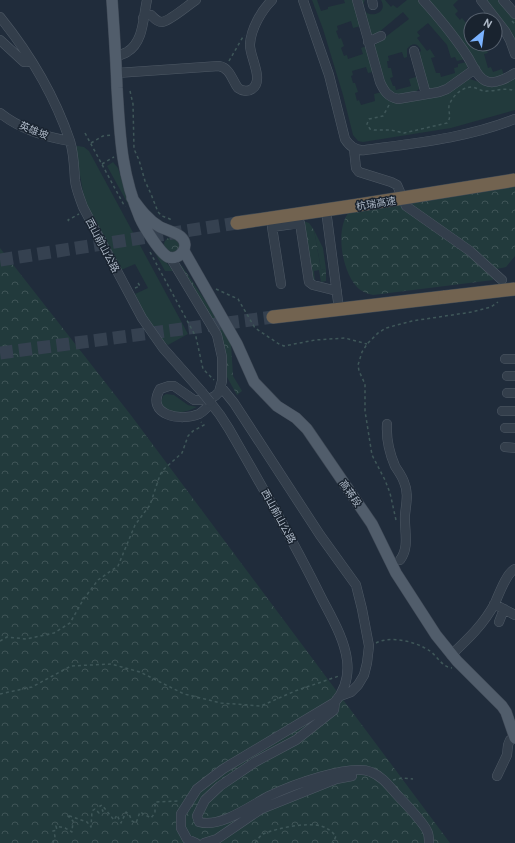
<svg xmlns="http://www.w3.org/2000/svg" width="515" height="843" font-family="Overpass,'Noto Sans SC',sans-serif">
	<defs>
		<pattern id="forest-crowns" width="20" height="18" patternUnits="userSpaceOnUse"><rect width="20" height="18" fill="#223a3c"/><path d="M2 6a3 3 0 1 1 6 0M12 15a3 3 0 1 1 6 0" fill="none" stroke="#405457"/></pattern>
	</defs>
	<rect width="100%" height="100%" fill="#202c3b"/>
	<path fill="#223a3c" d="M312 0H317L321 11 328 9V7L345 3 344 0H354L361 26 353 28 351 21 337 26 338 30 336 31 339 39 341 38 344 46 341 48 344 56 347 55 348 59 363 54 361 48 367 46 373 72 368 73 366 67 352 71 353 75 351 76 353 83H355L358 92 355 93 357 101 359 100 361 105 375 101 374 94 382 92 393 101 470 79 485 84 515 78V110L451 128 363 142 358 141 353 135 343 95 323 29Z
		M359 0H365C355 20 391 18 381 0H385L391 7 393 5 397 8 407 0H419L446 32 465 59 457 61 455 57 451 58 447 45 428 23 417 32 420 36 417 38 427 51 430 49 435 57 431 58 436 73H440L441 77 455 73 454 68 458 67V64L466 62 468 65 466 71 445 87 431 90 429 89 418 58 421 50C417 42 412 43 407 49V57L404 58 402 52 388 56 389 61H387L388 68H391L393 77 390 78 393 86H395L396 90 411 86 409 79 419 76C424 96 410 93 395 96L386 91 373 49 375 45 409 19 403 12 378 33 375 34H370Z
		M428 0H458L453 5 458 11 455 14 460 20 462 18 471 29 469 31 471 34V44H479L480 45 484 44 488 53 484 54 488 68 491 67 493 72 502 69 504 76 491 79 483 74Z
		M483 0H501L515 17V48Z
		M78 146 84 147 89 151 188 334 168 345C152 333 144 312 135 294L148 288 135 264 121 270 86 204 83 192 75 147Z
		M113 162 118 168 129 203 162 257 173 271H165L107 166Z
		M314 230 323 248 326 269 321 270Z
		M166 394 174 395 188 405 197 407C184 413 170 417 161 403L163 396Z"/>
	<path fill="url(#forest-crowns)" d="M515 185V256L506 267 492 270 493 280 373 295C368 294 363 292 359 289 342 274 334 228 350 211Z
		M303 221 309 223 314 230 321 270 326 269V281L321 282 319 270 314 271 315 282H313Z
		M164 245a8 8 0 1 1 16 0a8 8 0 1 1-16 0Z
		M0 248 130 414 450 843H0Z
		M179 264 182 266 211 309 231 344 233 376 242 391 237 395 227 377 224 359Z"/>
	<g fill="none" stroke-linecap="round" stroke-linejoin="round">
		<path stroke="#354150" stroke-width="13" stroke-dasharray="13 6" stroke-linecap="butt" d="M0 260 237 223
			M0 353 273 317"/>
		<defs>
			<path id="minor" d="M303 0 329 75 345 139C350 147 356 151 365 150 416 143 467 138 515 119
				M357 0 380 82C384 91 388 97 398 99L439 92 447 89 475 69
				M372 0 373 5
				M423 0C440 19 456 38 469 59 473 66 478 78 486 81 495 85 507 78 515 73
				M481 0 505 31 510 40 515 54
				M503 0 515 14
				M0 17C29 53 55 97 70 141 74 154 74 167 75 180 76 190 80 198 83 207L142 318 163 348 202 392
				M143 18 147 15H151C154 18 157 22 162 22 170 21 188 5 196 0
				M0 40 24 62 31 61
				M368 42 381 36
				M414 51 426 94
				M116 57C119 55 124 54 127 52 144 42 143 17 147 0
				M117 73 219 66C230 68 232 80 238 88 242 91 248 92 252 89 265 80 249 56 250 44 251 29 261 11 272 0
				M0 113C20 129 45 137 70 141
				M354 149 356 168 359 172 391 182 397 185 406 206 470 251 502 280
				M326 210 339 309
				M170 257 217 335 222 357V381L219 392 215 396 206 400H194L174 386H169L160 389C145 415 181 422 199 414 203 412 207 407 211 404
				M281 284 272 227 300 223 309 282 313 285 337 291
				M505 359H515
				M507 376H515
				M221 387 234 403 320 535 356 585 362 609 369 646 367 663 364 675 358 685 351 692 340 696
				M507 393H515
				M502 411H515
				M387 424C386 440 389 452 395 466 398 471 402 476 404 482 409 493 406 504 405 515 404 530 410 547 400 560
				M505 428H515
				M505 447 515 448
				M494 604 515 615
				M499 622 504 609
				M451 655C468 639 484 624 495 603 499 594 507 572 515 569
				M335 702 334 710 296 740 255 762 220 786 205 800 197 816 199 822C221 828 250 806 269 796 290 786 350 763 371 772 384 777 391 789 400 798 406 804 425 825 427 831 429 834 429 839 429 843
				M497 776 507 755 508 745 510 740 515 737
				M196 843 187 839 181 828V814L197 789 223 769 335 702C346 689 349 676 347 660 344 637 330 615 320 595 292 538 260 483 229 429L220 415 210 402
				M204 843 217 839 261 809 336 779 352 776"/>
			<path id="major" d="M112 0C114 29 116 58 117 88 120 136 121 173 140 218 144 227 160 253 168 257 180 261 191 246 181 237 176 232 166 230 160 227 148 220 140 209 132 198
				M184 251 237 344 254 382 277 406 296 418 307 429 372 524 396 573 436 635 457 661 502 706 506 712 515 738"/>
			<path id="highway" d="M237 223 359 205
				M273 317 445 297"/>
		</defs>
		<use href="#minor" stroke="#4e5965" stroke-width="10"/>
		<use href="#major" stroke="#3d4754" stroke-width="12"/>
		<use href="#highway" stroke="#3e4955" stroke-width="14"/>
		<path stroke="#3f5759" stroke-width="1.5" stroke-dasharray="3 3" stroke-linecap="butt" d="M512 21 515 24
			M229 61 244 35
			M130 91 133 104 134 149 139 160 145 181 151 194 158 212 162 216 170 219 172 222
			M389 105 383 116 369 119 367 124 370 129 374 130H391L404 133 447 123C452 117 448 112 449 106 452 96 462 87 472 87 478 88 482 92 487 91 497 91 506 87 515 91
			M85 133 125 207
			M91 143 103 136 112 135
			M102 164 114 157
			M69 221 68 220 79 214
			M150 252 196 337 203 369 214 380
			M135 288 140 286 138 283
			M216 289 238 299 255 328 279 344 284 346 315 340 345 338 367 344
			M396 520 390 493 385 480 372 455 365 411V384L359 371 358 365 362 352 367 344 378 333 386 328 412 321 472 312 491 307 498 302
			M0 641 7 637 26 639 54 633 70 623 83 600 98 580 118 566 135 525 150 505 160 475 163 470 182 453 188 436 193 431 204 425 201 422
			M376 643C391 635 417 642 430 651 438 657 442 667 452 668
			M0 694 32 687 71 666 111 664 140 672 184 694 221 703 261 706 295 691 339 676
			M393 780 402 778 413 779
			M53 843 55 836 53 831 57 830 56 826 65 828 72 832 73 821 67 815 87 822 91 827 92 811 95 809 99 813 103 811 100 806 102 805 114 820 117 815 121 823 126 812 129 814 132 821 136 823 140 812 151 818 155 813V802L180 801
			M255 843C257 840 260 836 263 834 277 828 307 822 321 826 328 828 332 832 336 836L333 843"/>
		<use href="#minor" stroke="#333e4b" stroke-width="9"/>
		<use href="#major" stroke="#515d6b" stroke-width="11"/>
		<use href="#highway" stroke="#726350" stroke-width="13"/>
		<defs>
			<path id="minor-bridge" d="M202 392 210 402"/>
			<path id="highway-bridge" d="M359 205 515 180
				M445 297 515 289"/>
		</defs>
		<use href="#minor-bridge" stroke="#4e5965" stroke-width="10" stroke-linecap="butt"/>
		<use href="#highway-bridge" stroke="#3e4955" stroke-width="14" stroke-linecap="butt"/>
		<use href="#minor-bridge" stroke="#333e4b" stroke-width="9"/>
		<use href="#highway-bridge" stroke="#726350" stroke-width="13"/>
	</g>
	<g text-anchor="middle" stroke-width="3" stroke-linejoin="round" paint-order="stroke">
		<g font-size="10" fill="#aeb9c7" stroke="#19232f">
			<text transform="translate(34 130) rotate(22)" y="4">英雄坡</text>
			<text transform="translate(376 203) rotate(-9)" y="4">杭瑞高速</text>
			<text transform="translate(103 245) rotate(62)" y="4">西山前山公路</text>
			<text transform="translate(351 493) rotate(55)" y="4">高蒋段</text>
			<text transform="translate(279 516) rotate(61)" y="4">西山前山公路</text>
		</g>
	</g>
	<g transform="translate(483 32) rotate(29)"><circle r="19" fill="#19232f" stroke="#555f6c"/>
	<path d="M0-3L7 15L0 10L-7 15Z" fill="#7bb3ff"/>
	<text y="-6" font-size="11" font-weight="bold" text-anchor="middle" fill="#aeb9c7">N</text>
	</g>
</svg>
